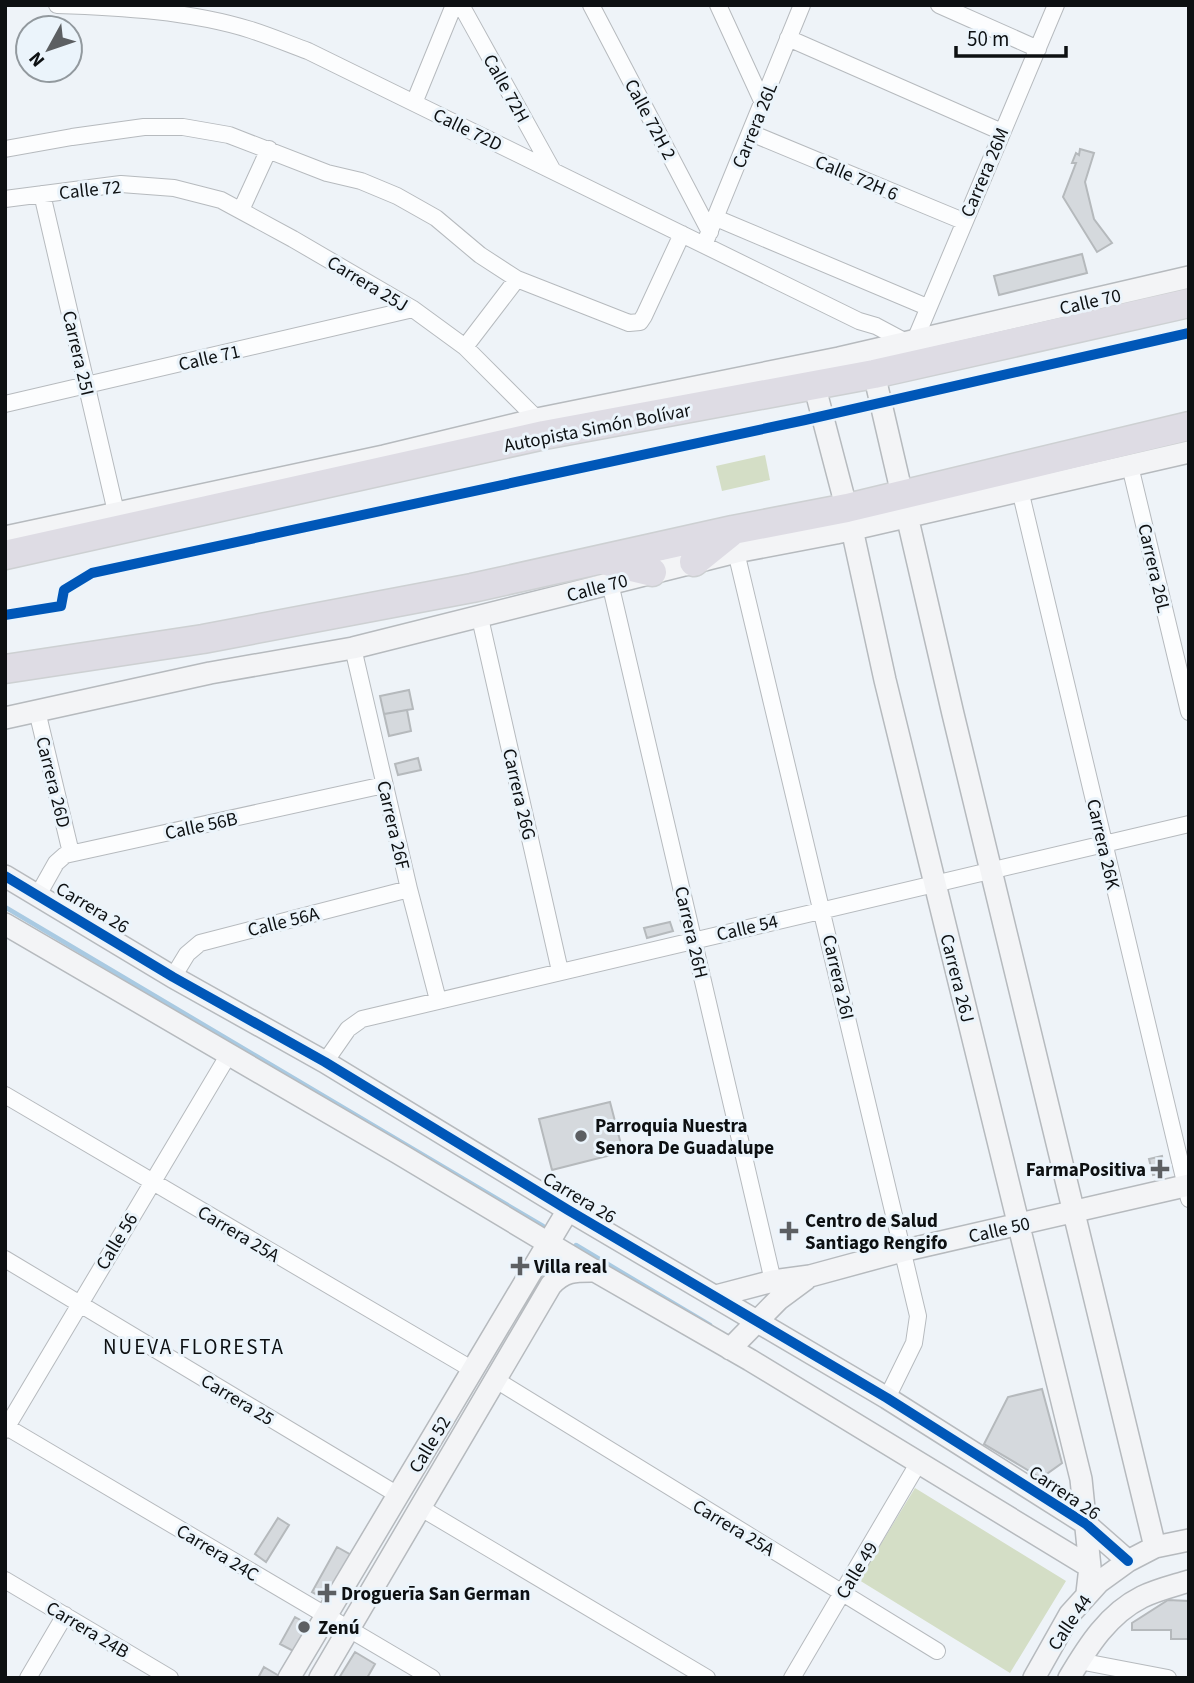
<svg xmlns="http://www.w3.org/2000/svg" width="1194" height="1683" font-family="'Source Sans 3',sans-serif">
	<rect width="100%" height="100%" fill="#eef3f8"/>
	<path fill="#d4dec6" d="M765 455 770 480 722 491 716 466Z
		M915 1488 1066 1581 1010 1673 859 1580Z"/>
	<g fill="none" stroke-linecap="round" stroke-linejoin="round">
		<path stroke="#a9cae2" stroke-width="4.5" d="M5 907 543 1226
			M576 1245 710 1325"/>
	</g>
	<path fill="#d5d9dd" stroke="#b5b9bc" stroke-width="2" d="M1080 149 1094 153 1085 182 1094 219 1112 243 1097 252 1063 197 1076 163H1072L1076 153 1079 155Z
		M1082 254 1087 273 999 295 994 276Z
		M409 690 413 709 384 714 380 696Z
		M407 710 411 731 389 736 384 714Z
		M418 758 421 770 398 775 395 764Z
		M670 922 673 931 647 938 644 928Z
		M610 1102 623 1152 552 1170 539 1119Z
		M1162 1156 1165 1173 1153 1175 1149 1159Z
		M1042 1389 1062 1463 1041 1478 984 1444 1008 1397Z
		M278 1518 289 1525 266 1562 255 1554Z
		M337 1547 353 1556 328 1601 312 1592Z
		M1168 1600 1189 1601V1639H1171V1630H1132V1623Z
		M295 1617 311 1626 297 1653 280 1644Z
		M355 1652 375 1664 367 1678H339Z
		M264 1667 281 1677V1678H258Z"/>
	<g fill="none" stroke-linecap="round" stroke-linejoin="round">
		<defs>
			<path id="street" d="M57 5C119 7 191 11 251 30 270 36 289 44 308 51L859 321 876 326 906 342
				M461 5 553 171
				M591 5 710 232
				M718 5 763 103
				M939 5 1038 49
				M788 38 1002 132
				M414 103 454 5
				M751 133 963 221
				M5 149 72 137 144 127H183L229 135 327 173 361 181 397 196 436 218 480 255 517 279 629 323 640 322 644 316 682 234
				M42 194 116 512
				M5 199 121 184 174 188 221 200 293 239 413 309 465 347 537 419
				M241 210 269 149
				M716 218 927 307
				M704 245 802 5
				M915 340 1056 5
				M465 347 517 279
				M5 404 413 309
				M1130 466 1189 712
				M1020 490 1189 1199
				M736 552 918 1316 914 1343 887 1398
				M610 583 773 1281
				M480 618 560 971
				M353 648 409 889 438 1000
				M37 711 71 853
				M38 895 56 863 65 855 384 785
				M173 977 187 954 200 943 409 889
				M325 1062 348 1029 362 1019 1189 824
				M5 1095 473 1370
				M5 1259 398 1495
				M496 1380 937 1651
				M5 1426 432 1678
				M5 1430 229 1054
				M421 1508 707 1678
				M5 1580 170 1678
				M1079 1661 1168 1678
				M28 1678 65 1615
				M792 1678 919 1462"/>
			<path id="secondary" d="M869 352 953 714 1155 1547
				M809 365 852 529 885 680 1081 1479 1090 1567 1087 1593
				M5 537 384 456 537 419 839 358 1189 277
				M5 718 210 673 353 648 736 552 836 533 1189 452
				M5 876 173 977 325 1062 568 1210 887 1398 1086 1524 1128 1561
				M5 924 398 1153 595 1271 750 1360 1090 1567
				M716 1296 773 1281 810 1276 902 1251 1189 1185
				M730 1349 779 1299 806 1279
				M289 1678 568 1210
				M320 1678 551 1285C565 1270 576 1271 595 1271
				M1034 1678 1070 1614 1099 1582 1128 1561 1155 1547 1189 1540
				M1069 1678C1088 1646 1108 1614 1142 1597 1156 1590 1173 1586 1189 1581"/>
			<path id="highway" d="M5 555 544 435 874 374 1189 303
				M606 561 652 572
				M694 562 730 533
				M5 669 203 639 472 588 733 530 847 508 1189 426"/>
		</defs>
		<use href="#street" stroke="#b6babe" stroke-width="18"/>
		<use href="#secondary" stroke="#b6babe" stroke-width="24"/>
		<use href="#highway" stroke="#cdd0d2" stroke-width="31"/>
		<use href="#street" stroke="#fcfdfe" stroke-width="16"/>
		<use href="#secondary" stroke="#f3f4f6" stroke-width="21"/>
		<use href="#highway" stroke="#dedce4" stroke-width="28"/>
		<defs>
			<path id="cycleway" d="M5 615 61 606 64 590 92 573 805 420 1189 333
				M5 876 173 977 325 1062 568 1210 887 1398 1086 1524 1128 1561"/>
		</defs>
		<use href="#cycleway" stroke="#ebf4fb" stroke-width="15"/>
		<use href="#cycleway" stroke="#0057b8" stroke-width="10"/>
	</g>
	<g fill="#5c5f62" stroke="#ebf4fb" stroke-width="2.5">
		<circle cx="581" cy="1136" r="7"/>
		<path d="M1156.5 1158.5h7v7h7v7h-7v7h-7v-7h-7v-7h7z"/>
		<path d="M785.5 1220.5h7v7h7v7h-7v7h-7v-7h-7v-7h7z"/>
		<path d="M516.5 1255.5h7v7h7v7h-7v7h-7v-7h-7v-7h7z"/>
		<path d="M323.5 1582.5h7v7h7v7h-7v7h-7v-7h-7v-7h7z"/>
		<circle cx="304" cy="1627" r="7"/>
	</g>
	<g text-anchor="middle" stroke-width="6" stroke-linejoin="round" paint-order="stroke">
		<g font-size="19" fill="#0d1012" stroke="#ebf4fb">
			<text transform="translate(507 88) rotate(61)" y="7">Calle 72H</text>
			<text transform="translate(651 119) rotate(62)" y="7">Calle 72H 2</text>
			<text transform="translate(754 125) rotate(-68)" y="7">Carrera 26L</text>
			<text transform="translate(468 129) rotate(26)" y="7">Calle 72D</text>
			<text transform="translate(984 172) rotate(-67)" y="7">Carrera 26M</text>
			<text transform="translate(857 177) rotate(23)" y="7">Calle 72H 6</text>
			<text transform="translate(90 189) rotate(-6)" y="7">Calle 72</text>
			<text transform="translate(368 283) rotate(31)" y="7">Carrera 25J</text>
			<text transform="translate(1090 301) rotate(-13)" y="7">Calle 70</text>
			<text transform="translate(79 353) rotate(77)" y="7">Carrera 25I</text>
			<text transform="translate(209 357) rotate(-13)" y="7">Calle 71</text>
			<text transform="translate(597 427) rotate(-11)" y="7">Autopista Simón Bolívar</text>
			<text transform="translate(1155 568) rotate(77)" y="7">Carrera 26L</text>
			<text transform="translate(597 587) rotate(-15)" y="7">Calle 70</text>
			<text transform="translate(54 782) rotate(76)" y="7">Carrera 26D</text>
			<text transform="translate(520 794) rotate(77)" y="7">Carrera 26G</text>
			<text transform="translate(201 825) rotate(-12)" y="7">Calle 56B</text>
			<text transform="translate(394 825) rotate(77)" y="7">Carrera 26F</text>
			<text transform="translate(1104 844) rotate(77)" y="7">Carrera 26K</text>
			<text transform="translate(93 907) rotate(31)" y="7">Carrera 26</text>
			<text transform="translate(283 921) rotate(-14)" y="7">Calle 56A</text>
			<text transform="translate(747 927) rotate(-13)" y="7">Calle 54</text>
			<text transform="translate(692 932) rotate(77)" y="7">Carrera 26H</text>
			<text transform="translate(839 977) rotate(77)" y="7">Carrera 26I</text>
			<text transform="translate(958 978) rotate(76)" y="7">Carrera 26J</text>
			<text transform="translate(580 1197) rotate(31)" y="7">Carrera 26</text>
			<text transform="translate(999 1229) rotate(-13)" y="7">Calle 50</text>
			<text transform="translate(239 1233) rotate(31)" y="7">Carrera 25A</text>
			<text transform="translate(116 1241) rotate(-59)" y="7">Calle 56</text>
			<text transform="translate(238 1399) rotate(31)" y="7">Carrera 25</text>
			<text transform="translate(429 1444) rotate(-59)" y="7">Calle 52</text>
			<text transform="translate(1065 1492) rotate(34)" y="7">Carrera 26</text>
			<text transform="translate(734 1527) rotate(31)" y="7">Carrera 25A</text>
			<text transform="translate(218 1552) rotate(31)" y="7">Carrera 24C</text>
			<text transform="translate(856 1570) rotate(-59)" y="7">Calle 49</text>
			<text transform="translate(1069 1622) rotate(-56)" y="7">Calle 44</text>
			<text transform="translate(88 1629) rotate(31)" y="7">Carrera 24B</text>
		</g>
		<g font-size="19" font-weight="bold" fill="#0d1012" stroke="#ebf4fb" text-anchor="start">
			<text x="595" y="1132">Parroquia Nuestra<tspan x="595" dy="22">Senora De Guadalupe</tspan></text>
			<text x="1146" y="1176" text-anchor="end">FarmaPositiva</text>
			<text x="805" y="1227">Centro de Salud<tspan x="805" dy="22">Santiago Rengifo</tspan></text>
			<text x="534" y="1273">Villa real</text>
			<text x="341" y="1600">Droguerīa San German</text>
			<text x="318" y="1634">Zenú</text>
		</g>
		<g font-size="21" letter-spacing="2" fill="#0d1012" stroke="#ebf4fb">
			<text x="194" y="1354">NUEVA FLORESTA</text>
		</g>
	</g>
	<rect width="1194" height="1683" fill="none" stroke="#0d1012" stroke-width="14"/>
	<g transform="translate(49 49) rotate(230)"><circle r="33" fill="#ebf4fb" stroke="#92999e" stroke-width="2"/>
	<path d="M0-5L12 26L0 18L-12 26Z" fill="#5c5f62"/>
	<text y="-10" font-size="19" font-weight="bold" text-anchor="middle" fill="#0d1012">N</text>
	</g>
	<path d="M956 46v10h110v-10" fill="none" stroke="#0d1012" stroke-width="3.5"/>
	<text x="967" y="46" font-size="21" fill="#0d1012" stroke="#ebf4fb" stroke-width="5" paint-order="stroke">50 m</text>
</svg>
